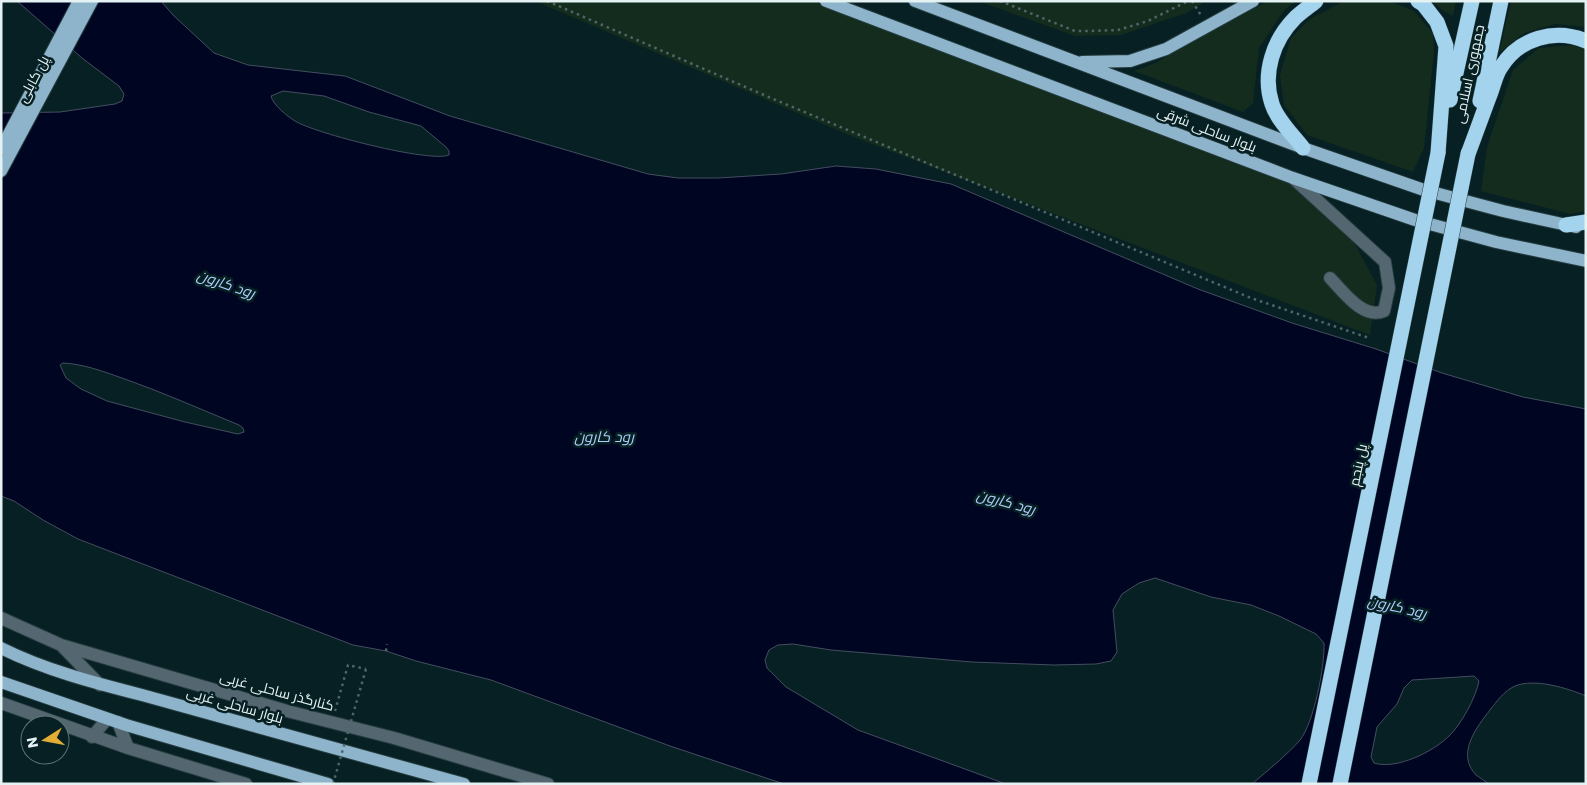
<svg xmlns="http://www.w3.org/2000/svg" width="1587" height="785" font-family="Poppins,Cairo,sans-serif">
	<rect width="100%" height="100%" fill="#072023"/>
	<path fill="#132c1e" d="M535 1H827L1293 178 1355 244 1377 285 1370 335 851 136Z
		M978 1H1207L1186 13 1121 35 1075 36Z
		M1268 1H1298L1285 9 1259 48 1253 103 1243 112 1134 71 1155 63Z
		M1350 1H1389L1414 11 1433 33 1434 52 1424 148 1413 172 1307 135 1284 105 1280 75 1291 38 1310 19 1340 3Z
		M1433 1H1456L1453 16 1442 10Z
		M1511 1H1586V27L1555 24 1524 33 1499 53Z
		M1573 45 1586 49V211L1570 214 1481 191 1487 147 1513 70 1539 48Z"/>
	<path fill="#000621" stroke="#444d60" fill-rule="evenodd" d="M17 1H161L173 15 214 53 248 65 345 76 450 116 648 174 678 178H718L781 174 836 166 876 169 951 184 1198 289 1292 323 1376 349 1442 373 1523 397 1586 409V696C1567 688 1535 678 1515 686 1504 691 1497 701 1490 710 1476 728 1456 754 1476 775 1480 778 1485 781 1489 784H1252C1268 770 1286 756 1300 740 1314 723 1325 665 1324 643L1316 634 1279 616 1251 605 1211 597 1155 578 1139 583 1122 594 1113 610 1117 652 1111 661 1096 664 1054 665 972 662 831 650 793 644 778 645 769 650 765 660 767 668 786 687 858 730 1006 784H784L670 746 491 680 416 661 386 651 353 645 78 539 43 520 14 501 1 496V113L60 112 115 104 122 101 124 94 119 86 82 58ZM283 91 324 96 369 112 421 126 446 147 449 151V155C430 163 314 133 295 121 287 116 273 105 271 96ZM63 363C83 364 102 371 122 378 162 392 200 409 239 425L243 428 244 432 238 434 185 422 107 401 81 389 66 378 60 365ZM1474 676 1479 681C1476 697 1461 725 1449 736 1433 752 1396 770 1374 763L1371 757 1377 727 1397 704 1404 688 1412 680Z"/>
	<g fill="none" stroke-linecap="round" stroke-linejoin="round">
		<defs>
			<path id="minor" d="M1293 178 1385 262 1389 288 1384 311C1363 320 1343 291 1330 278
				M1 618 61 645 287 711 394 738 548 784
				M63 647 100 685
				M1 703 128 748 246 784
				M118 722 128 748
				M92 737 107 719"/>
			<path id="major" d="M826 1 1293 178 1415 220 1496 242 1586 261
				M915 1 1303 148 1424 190 1503 211 1576 227
				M1082 62 1130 61 1166 49 1253 1
				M1 149 79 1
				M1 171 92 1
				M1 648C45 670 95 683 142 695L464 784
				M1 682 126 725 328 784"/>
			<path id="highway" d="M1418 1 1423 4 1437 22 1446 46 1438 153
				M1450 100 1472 1
				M1480 101 1501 1
				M1303 148C1293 135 1277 120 1272 104 1262 74 1273 40 1295 18 1301 12 1309 7 1316 1
				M1468 154C1476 133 1483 113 1491 92 1494 84 1496 74 1501 67 1519 38 1555 28 1586 41
				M1566 225 1586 222"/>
		</defs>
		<use href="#minor" stroke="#263d40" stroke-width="14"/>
		<use href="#major" stroke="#263d40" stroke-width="14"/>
		<use href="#highway" stroke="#263d40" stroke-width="16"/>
		<path stroke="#506568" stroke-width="2.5" stroke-dasharray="2.5 4" stroke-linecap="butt" d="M547 1 771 98 1251 298 1369 338
			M1000 1 1075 31H1089L1118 30 1148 21 1188 1
			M1192 1 1202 17
			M386 651 387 644
			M335 711 348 665 366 669"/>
		<use href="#minor" stroke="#546771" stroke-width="12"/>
		<use href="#major" stroke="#8db4ca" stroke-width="12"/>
		<use href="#highway" stroke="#a3d3ed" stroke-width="15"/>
		<defs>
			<path id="highway-bridge" d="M1309 784 1438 153
				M1340 784 1468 154"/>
		</defs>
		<use href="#highway-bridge" stroke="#263d40" stroke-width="16" stroke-linecap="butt"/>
		<path stroke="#506568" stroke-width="2.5" stroke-dasharray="2.5 4" stroke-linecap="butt" d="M333 784 366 669"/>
		<use href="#highway-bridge" stroke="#a3d3ed" stroke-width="15"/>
	</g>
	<g text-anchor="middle" stroke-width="5" stroke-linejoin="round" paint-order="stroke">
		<g font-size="14" fill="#e4f2f4" stroke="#072023">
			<text transform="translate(1469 74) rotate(-78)" y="5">جمهوری اسلامی</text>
			<text transform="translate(33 79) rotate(-62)" y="5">پل کابلی</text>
			<text transform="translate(1207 129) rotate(21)" y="5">بلوار ساحلی شرقی</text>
			<text transform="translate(1358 465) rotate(-78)" y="5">پل پنجم</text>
			<text transform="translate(277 691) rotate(15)" y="5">کنارگذر ساحلی غربی</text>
			<text transform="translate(235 705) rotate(16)" y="5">بلوار ساحلی غربی</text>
		</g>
		<g font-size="15" font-style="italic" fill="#adcefc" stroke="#072023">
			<text transform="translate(226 284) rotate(19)" y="5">رود کارون</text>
			<text x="604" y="442">رود کارون</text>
			<text transform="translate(1006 502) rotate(15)" y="5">رود کارون</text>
			<text transform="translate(1397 607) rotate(13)" y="5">رود کارون</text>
		</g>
	</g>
	<rect width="1587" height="785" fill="none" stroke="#e4f2f4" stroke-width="5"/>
	<g transform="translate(45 740) rotate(259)"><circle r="24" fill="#072023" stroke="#5f7477"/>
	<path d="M0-4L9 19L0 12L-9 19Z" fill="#e3ae35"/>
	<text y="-8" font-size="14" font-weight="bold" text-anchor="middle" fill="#e4f2f4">N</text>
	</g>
</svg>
